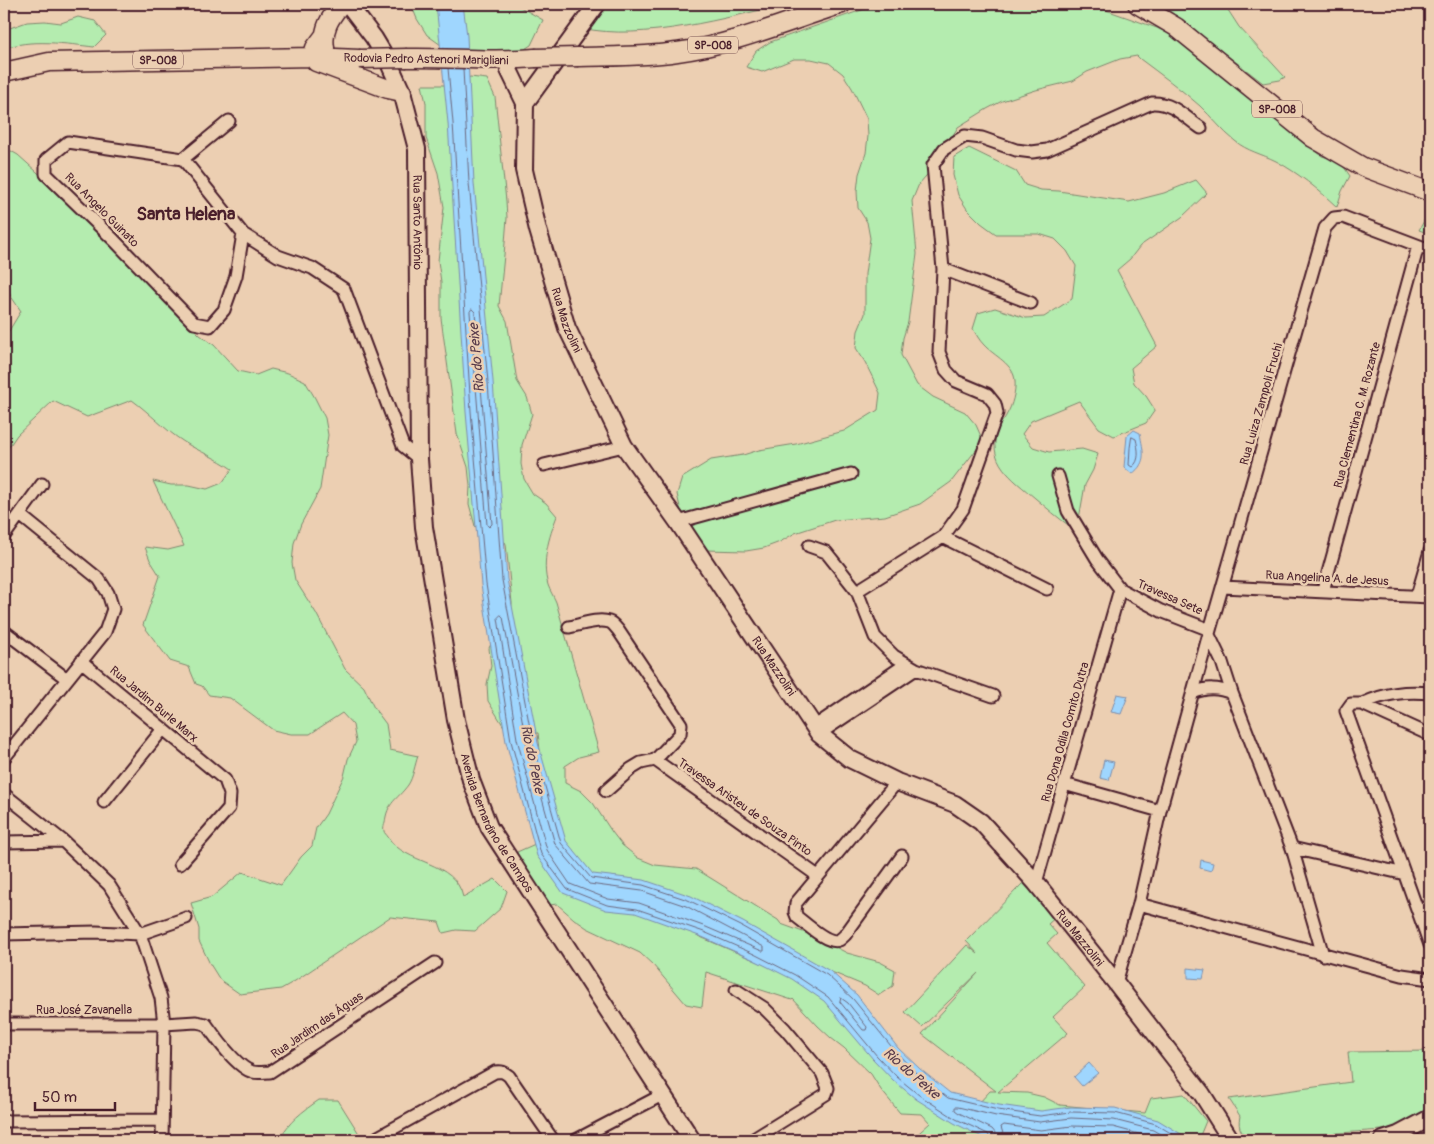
<svg xmlns="http://www.w3.org/2000/svg" width="1434" height="1144" font-family="Pangolin,sans-serif">
	<rect width="100%" height="100%" fill="#eccfb2"/>
	<filter id="ink" filterUnits="userSpaceOnUse"><feTurbulence type="fractalNoise" baseFrequency=".02" numOctaves="2"/><feDisplacementMap in="SourceGraphic" scale="10" xChannelSelector="R" yChannelSelector="G"/><feConvolveMatrix kernelMatrix="1 2 1 2 8 2 1 2 1" color-interpolation-filters="sRGB"/></filter>
	<g filter="url(#ink)">
		<path fill="#b4ecaf" stroke="#7f866d" d="M411 4H515L543 20 531 45 512 57H494L441 45 427 35 417 19Z
			M699 4H788C725 17 645 42 581 28L595 8 674 7Z
			M879 4H1089L1157 28 1173 36 1199 54 1226 80 1322 156 1340 161 1350 176 1342 191 1337 207C1318 189 1298 173 1276 161 1262 154 1247 151 1235 141 1222 131 1212 117 1200 106 1181 89 1160 74 1140 59L1137 56 1120 59 1087 72 1073 81 1036 90 1002 101 987 109 958 127 932 169 919 184 912 201 917 254 908 322 903 338 901 355 917 385 933 397 965 412 976 425 983 441 951 482 920 504 885 516 835 520 795 533 780 542 764 548 746 551 706 550 681 512 677 494 682 478 711 460 743 455 759 450 796 444 844 431 878 410 880 393 865 362 856 348 858 331 865 314V274L870 238 867 222 858 208 857 191 859 174 866 153 868 136 867 119 852 88 843 74 829 63 811 59H794L762 72 746 67 756 51 770 42Z
			M1136 4H1222L1228 10 1239 27 1285 77 1280 80 1263 83 1166 8Z
			M78 17 95 21 106 35 94 47C69 44 27 38 4 49V30L27 22 45 21 61 23Z
			M470 77 487 79 495 97 506 201 507 218 504 255 499 306 507 321 517 381 527 397 532 414 522 445 521 464 524 479 533 494 546 503 557 516C549 537 541 562 548 585 550 591 554 597 556 602L599 752 579 757 565 766V783L581 791 593 803 612 832 622 845 638 858 655 865 696 869 778 920 781 924 814 936 847 953 880 962 895 970 893 986 879 995 865 986 688 912 698 936 812 985 907 1083 978 1104 990 1091H996L922 1034 978 973 922 1027 905 1012 967 945 978 954 966 941 1025 881 1057 916 1048 924 1057 934 1047 943 1085 987 1053 1017 1068 1033 998 1092 1027 1093 1044 1097 1060 1105 1145 1113 1151 1098 1184 1094 1206 1121 1199 1138 1195 1140H911L930 1123 922 1114 900 1113 881 1090 871 1074 844 1048 831 1038 818 1026 793 999 792 1000 706 972 702 1007 686 1004 653 965 640 953 587 928 574 919 557 904 550 905C536 892 517 872 517 852L535 844 548 820 538 733 506 730 488 701 487 684 491 666 489 648 497 632 510 621 512 603 506 544 505 542 488 538 475 526 469 504 470 486 468 467 457 434 441 318V282L438 261 444 207 438 173 426 138V103L422 85H454Z
			M4 147 18 155 122 248 188 323 200 335 214 345 238 371 256 375 271 369 288 373 305 381 315 398 325 418 328 435 320 489 301 524 294 543 292 563 295 580 316 613 345 669 364 687 374 708 386 724 390 750 418 756C415 764 413 778 408 785 397 800 387 802 385 823 384 826 383 828 384 831 384 833 387 835 388 837 405 865 455 860 463 897L495 879 507 891 501 908 475 931 456 930 443 933 439 922 390 917 295 981 281 989 240 994 220 980 210 964 199 941V929L191 903 212 897 242 872 281 885 301 857 312 846 316 828 326 814 344 776 348 759 356 742 353 725 342 713 310 734H291L273 730 230 698 209 695 202 686 196 684 189 667 170 661 143 625 160 576 150 560 145 547 168 550 184 546 153 481 171 485H189L207 489 222 483 232 469C217 458 200 452 184 442 165 430 150 413 132 400L87 417 53 401 17 435 4 454V339L21 311 10 295 6 268 4 267Z
			M969 148 1016 171 1025 185 1041 190 1059 191 1129 202 1164 193 1196 180 1207 193 1182 217 1140 246 1130 259 1117 270 1157 346 1131 368 1134 383 1146 396 1155 410 1146 423 1114 436 1099 428 1079 401 1031 421 1022 434 1033 447 1049 452 1082 449 1098 454 1093 470 1085 485 1079 519 1071 527C1058 518 1047 508 1035 498 1013 479 984 461 999 427 1001 422 1005 419 1007 414 1012 406 1016 391 1015 381 1014 364 994 356 984 345 979 340 976 334 973 329L978 313 995 308 1026 318 1044 317 1072 299 1076 266 1067 251 1055 239 1039 234H996L981 223 967 209 958 195 953 175 954 157Z
			M1430 218V234L1419 230 1425 219Z
			M1430 1051V1115L1411 1128 1254 1139C1242 1137 1237 1128 1240 1116L1229 1099 1351 1082 1348 1052Z
			M319 1100H338L358 1132 362 1140H279C288 1122 303 1111 319 1100Z"/>
		<path fill="#9fd6fe" stroke="#7d8daa" d="M436 4H463L467 36 474 183 493 381 507 579 538 743 566 841 593 874 644 880 691 896 743 922 830 971 857 995 898 1048 920 1069 950 1093 999 1105 1041 1111 1071 1107 1115 1108 1158 1120 1191 1140H1010L984 1138 954 1123 916 1099 893 1080 873 1059 824 1001 792 979 752 959 702 937 635 913 606 910 563 893 537 856 506 742 481 585 466 412 448 123Z
			M1134 430 1140 433C1143 451 1148 462 1132 474L1124 467 1127 436Z
			M1117 694 1128 696 1121 714 1111 712Z
			M1104 760 1114 762 1109 780 1100 778Z
			M1201 860 1213 863 1211 871 1200 868Z
			M1188 968 1205 970 1203 979 1188 978Z
			M1089 1063 1098 1073 1082 1086 1074 1077Z"/>
		<g fill="none" stroke-linecap="round" stroke-linejoin="round">
			<path stroke="#6c687f" stroke-width="1" d="M448 68 453 123 471 411 486 584 511 741 541 854 567 889 607 905 637 909 704 932 754 954 795 975 828 997 877 1056 897 1077 919 1095 956 1119 988 1134 991 1140
				M463 69 469 183 488 382 502 580 533 744 561 843 591 878 643 885 688 900 741 926 827 975 853 999 895 1051 916 1073 948 1098 998 1110 1040 1116 1071 1112 1115 1113 1156 1124 1182 1140
				M472 309 475 312 492 524 489 527 487 525 470 312Z
				M1132 437 1136 439C1138 448 1141 461 1132 467L1129 465 1130 448Z
				M501 615 503 617 527 746 555 844 589 884 642 891 686 906 764 947V951H762L706 927 639 903 608 899 570 884 547 850 517 739 498 618Z
				M841 998 848 1003 867 1027 866 1030H863L840 1002Z
				M997 1140 996 1134 992 1129 959 1113 955 1110V1107H958L996 1116 1040 1122 1071 1118 1114 1120 1153 1130 1170 1140
				M1005 1140 1001 1127 1004 1125 1041 1130 1072 1126 1113 1127 1150 1137 1156 1140"/>
			<defs>
				<path id="street" d="M183 159 229 121
					M243 234 236 276 224 310 210 326 194 323 114 240 46 174V160L68 142 183 159 243 234 278 256 312 268 344 289 403 446 419 459
					M943 269 1031 303
					M544 465 624 446
					M1058 476 1068 511 1097 559 1120 589 1161 611 1210 630
					M678 522 851 474
					M4 536 42 484
					M943 537 1047 589
					M809 546 826 552 857 591 875 637 894 656 916 669 993 696
					M1223 587 1430 597
					M857 591 943 537 963 509 997 413 995 404 987 394 956 381 946 370 939 352 943 269 933 165 944 149 965 136 982 138 1016 150 1032 152 1047 150 1152 103C1172 102 1185 117 1201 128
					M1323 591 1418 246
					M1417 596 1430 551
					M569 627C580 625 598 618 609 622 613 623 615 627 618 630L681 724 680 734 655 760 641 763 631 769 606 791
					M4 631 67 679
					M1209 635 1222 662 1232 693
					M81 661 225 780 230 794 229 808 180 864
					M1193 693C1207 687 1218 688 1232 693L1292 848 1323 955
					M1362 704C1385 693 1405 691 1430 693
					M815 726 906 664
					M819 734 916 669
					M1430 735 1362 704H1351L1346 711 1430 945
					M4 758 105 632 113 609 108 593 99 579 20 515
					M655 760 818 876
					M897 782 796 903 795 912 797 917C805 923 828 945 839 940 841 939 843 937 845 935L902 856
					M1064 784 1160 811
					M4 794 63 841 109 885 140 934 161 998 164 1024 162 1140
					M104 802 163 729
					M4 842 63 841
					M1292 848 1405 874
					M1036 883 1120 589
					M1139 904 1402 975 1430 979
					M1419 914 1430 904
					M4 934 96 932 140 934 186 918
					M1116 983 1139 904 1160 811 1210 630 1325 228 1334 218 1343 217 1430 250
					M736 990 764 1008 785 1029 822 1073 828 1088 826 1094 752 1140
					M4 1024H164L196 1022 206 1024C216 1038 237 1068 253 1072 258 1073 265 1072 270 1072L435 963
					M4 1121 162 1120
					M376 1140 378 1137 495 1072C502 1071 504 1072 509 1076L553 1140
					M576 1140 664 1094"/>
				<g id="secondary">
					<path id="s1" d="M348 4 374 38 389 63 402 92 417 149 419 459 424 527 456 720 471 780 489 827 692 1140"/>
					<path id="s2" d="M507 61 509 70 525 103 524 170 538 230 567 328 624 446 678 522 819 734 850 759 897 782 955 804 981 822 1036 883 1116 983 1202 1094 1231 1140"/>
					<path d="M525 103 597 4"/>
					<path d="M1383 1140 1398 1135 1430 1118"/>
				</g>
				<path id="primary" d="M1137 4 1176 27 1313 138 1363 167 1430 192
					M324 36 315 48 312 57 316 62 388 89 402 92
					M325 48C322 29 330 18 341 4
					M578 57C611 56 644 57 677 52 732 45 789 21 842 4
					M407 58C450 57 492 62 535 58
					M4 72 49 62 312 57 359 59"/>
			</defs>
			<use href="#street" stroke="#4a1f2b" stroke-width="15"/>
			<use href="#secondary" stroke="#4a1f2b" stroke-width="20"/>
			<use href="#primary" stroke="#4a1f2b" stroke-width="21"/>
			<use href="#street" stroke="#eccfb2" stroke-width="11"/>
			<use href="#secondary" stroke="#eccfb2" stroke-width="16"/>
			<use href="#primary" stroke="#eccfb2" stroke-width="18"/>
			<defs>
				<path id="primary-bridge" d="M535 58 578 57
					M359 59 407 58"/>
			</defs>
			<use href="#primary-bridge" stroke="#4a1f2b" stroke-width="21" stroke-linecap="butt"/>
			<use href="#primary-bridge" stroke="#eccfb2" stroke-width="18"/>
		</g>
	</g>
	<g text-anchor="middle" stroke-width="5" stroke-linejoin="round" paint-order="stroke">
		<g fill="#eccfb2" stroke="#7b5454" stroke-width="1">
			<rect x="688" y="36.5" width="50" height="17" rx="4"/>
			<rect x="133" y="51.5" width="50" height="17" rx="4"/>
			<rect x="1252" y="100.5" width="50" height="17" rx="4"/>
		</g>
		<g font-size="11" font-weight="bold" fill="#4a1f2b">
			<text x="713" y="49">SP-008</text>
			<text x="158" y="64">SP-008</text>
			<text x="1277" y="113">SP-008</text>
		</g>
		<g font-size="12" fill="#4a1f2b" stroke="#eccfb2">
			<text transform="translate(426 59) rotate(1)" y="4">Rodovia Pedro Astenori Marigliani</text>
			<text transform="translate(102 210) rotate(45)" y="4">Rua Angelo Guinato</text>
			<text dy="4" stroke="none"><textPath href="#s1" startOffset="236">Rua Santo Antônio</textPath></text>
			<text dy="4" stroke="none"><textPath href="#s2" startOffset="269">Rua Mazzolini</textPath></text>
			<text transform="translate(1261 404) rotate(-74)" y="4">Rua Luiza Zampoli Fruchi</text>
			<text transform="translate(1357 415) rotate(-75)" y="4">Rua Clementina C. M. Rozante</text>
			<text transform="translate(1327 578) rotate(3)" y="4">Rua Angelina A. de Jesus</text>
			<text transform="translate(1170 597) rotate(24)" y="4">Travessa Sete</text>
			<text dy="4" stroke="none"><textPath href="#s2" startOffset="674">Rua Mazzolini</textPath></text>
			<text transform="translate(154 704) rotate(40)" y="4">Rua Jardim Burle Marx</text>
			<text transform="translate(1065 732) rotate(-74)" y="4">Rua Dona Odila Comito Dutra</text>
			<text transform="translate(745 807) rotate(35)" y="4">Travessa Aristeu de Souza Pinto</text>
			<text dy="4" stroke="none"><textPath href="#s1" startOffset="848">Avenida Bernardino de Campos</textPath></text>
			<text dy="4" stroke="none"><textPath href="#s2" startOffset="1094">Rua Mazzolini</textPath></text>
			<text x="84" y="1014">Rua José Zavanella</text>
			<text transform="translate(317 1025) rotate(-34)" y="4">Rua Jardim das Águas</text>
		</g>
		<g font-size="14" font-style="italic" fill="#573a4b" stroke="#eccfb2">
			<text transform="translate(476 358) rotate(-95)" y="5">Rio do Peixe</text>
			<text transform="translate(533 759) rotate(78)" y="5">Rio do Peixe</text>
			<text transform="translate(912 1073) rotate(41)" y="5">Rio do Peixe</text>
		</g>
		<g font-size="18" font-weight="bold" fill="#4a1f2b" stroke="#eccfb2">
			<text x="186" y="220">Santa Helena</text>
		</g>
	</g>
	<rect width="1434" height="1144" fill="none" stroke="#eccfb2" stroke-width="20"/>
	<rect x="10" y="10" width="1414" height="1124" fill="none" stroke="#4a1f2b" stroke-width="2" filter="url(#ink)"/>
	<path d="M35 1102v8h80v-8" fill="none" stroke="#4a1f2b" stroke-width="2.5"/>
	<text x="42" y="1102" font-size="15" fill="#4a1f2b" stroke="#eccfb2" stroke-width="4" paint-order="stroke">50 m</text>
</svg>
